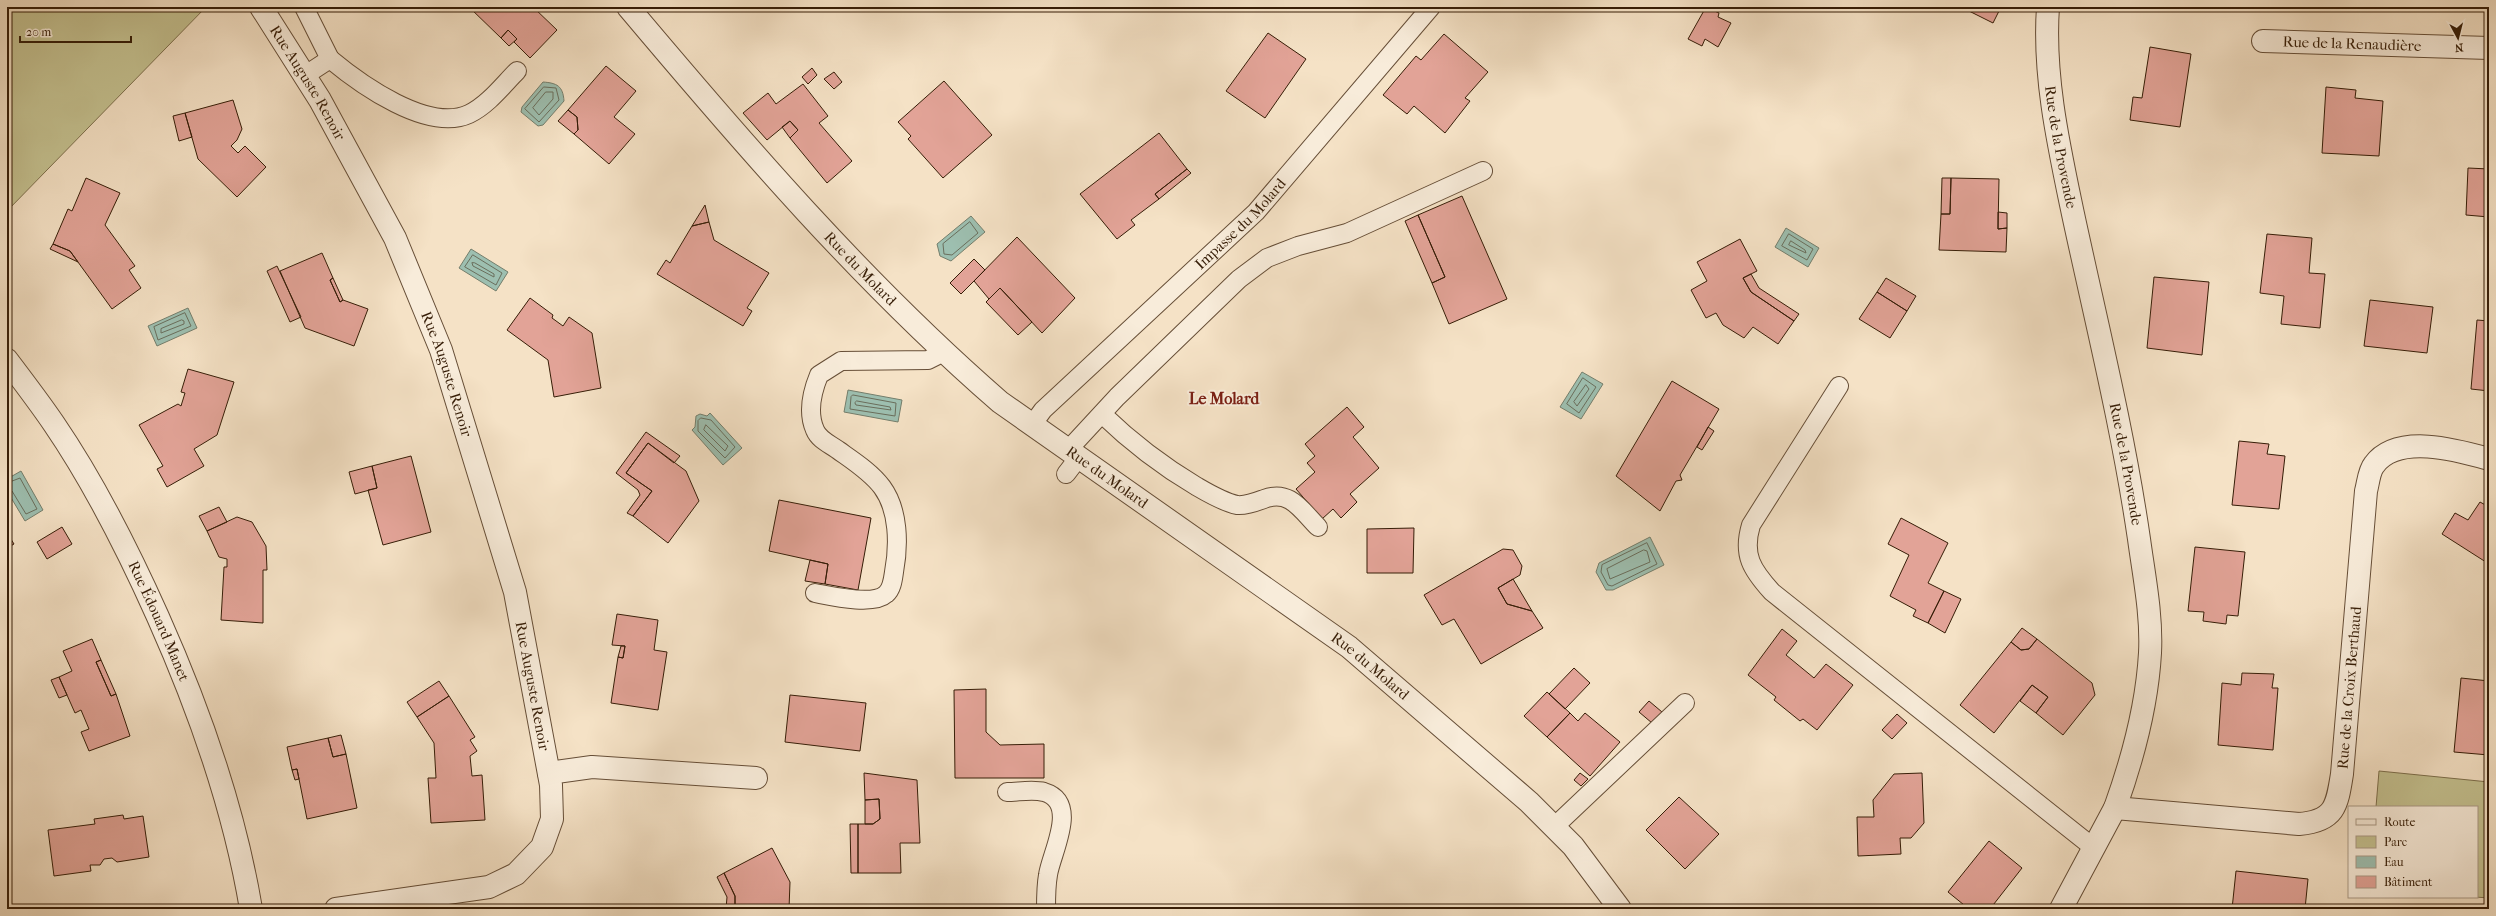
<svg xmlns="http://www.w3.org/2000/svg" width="2496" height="916" font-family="'IM FELL French Canon',serif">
	<rect width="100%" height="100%" fill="#f5e2c6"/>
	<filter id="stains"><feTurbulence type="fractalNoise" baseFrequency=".005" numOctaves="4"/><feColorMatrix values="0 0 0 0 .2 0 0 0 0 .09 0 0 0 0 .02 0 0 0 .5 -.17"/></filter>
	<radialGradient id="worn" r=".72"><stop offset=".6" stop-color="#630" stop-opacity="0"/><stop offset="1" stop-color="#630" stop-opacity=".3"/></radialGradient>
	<path fill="#c4c190" stroke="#7d6f4c" d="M7 7H206L7 211Z
		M2379 771 2489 782V898L2475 897H2477V807H2376Z"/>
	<path fill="#9dbfb0" stroke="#747e6c" d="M543 82C557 83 563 86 564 101L543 125 538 126 521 112 522 107Z
		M971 216 985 232 951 261 940 256 937 244Z
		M1786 228 1819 248 1808 267 1775 247Z
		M471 249 508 272 496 291 459 268Z
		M188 308 197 328 157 346 148 326Z
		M1582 372 1603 384 1581 419 1560 407Z
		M848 390 902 400 898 422 844 412Z
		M710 413 742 448 723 465 692 430 695 427 696 416 700 414 707 416Z
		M21 471 43 510 25 521 7 491V479Z
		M1650 537 1664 565 1613 590H1606L1596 572 1599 563Z"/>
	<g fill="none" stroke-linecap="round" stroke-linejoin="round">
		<path stroke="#6a6e5c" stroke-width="1" d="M544 87 556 88 559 100 539 122 525 109Z
			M546 92H553V99L539 115 533 108Z
			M970 222 978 233 952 255 944 254 943 244Z
			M1789 234 1813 249 1807 260 1782 246Z
			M1791 241 1805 250 1806 253 1789 245Z
			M473 255 502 273 496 285 465 267Z
			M475 263 494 274V277L473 266 472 263Z
			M185 313 191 326 158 340 154 327Z
			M182 320 184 321V324L161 333V329Z
			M1583 378 1596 387 1579 413 1567 404Z
			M1586 385 1589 389 1577 406 1574 402Z
			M853 395 896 403 895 416 850 409 851 397Z
			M857 401 890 407 891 410 856 405 855 403Z
			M701 418 711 420 735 447 725 458 698 431V421Z
			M706 425 728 446 725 451 704 430Z
			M7 483 20 478 37 509 26 514 12 491 7 490
			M1647 543 1657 564 1612 586 1608 585 1601 572 1602 565Z
			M1644 550 1647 551 1650 562 1610 579 1607 569Z"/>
	</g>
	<path fill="#e2a397" stroke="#361d07" d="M469 7H533L557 30 530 58 514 42 517 39 508 30 501 38Z
		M1706 7 1719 13 1718 17 1731 23 1718 47 1705 39 1702 46 1688 39Z
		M1961 7H2001L1993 23Z
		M508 30 517 39 509 46 501 38Z
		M1268 33 1306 59 1265 118 1226 91Z
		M1444 34 1488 72 1465 98 1470 101 1445 133 1414 106 1407 114 1383 95 1416 56 1421 60Z
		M2150 47 2191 54 2180 127 2130 120 2133 97 2142 98Z
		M606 66 636 91 614 117 635 134 609 164 574 134 578 130 577 117 568 110Z
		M812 68 817 75 808 84 802 77Z
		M834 72 842 82 834 89 824 79Z
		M944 81 992 135 943 178 908 139 911 136 898 122Z
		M803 84 828 116 819 123 852 161 827 183 790 138 798 130 790 121 767 140 743 113 768 93 776 104Z
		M2326 87 2356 90 2355 98 2383 101 2379 156 2322 153Z
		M233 100 242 129 237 140 231 146 238 153 245 146 266 167 237 197 198 159 185 113Z
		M568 110 577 117 578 130 574 134 558 121Z
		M185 113 192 137 179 141 173 116Z
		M790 121 798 130 790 138 782 127Z
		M1159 133 1187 169 1155 194 1159 199 1131 220 1135 225 1117 239 1080 194Z
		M2468 168 2489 169V217L2466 215Z
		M1187 169 1191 173 1159 199 1155 194Z
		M86 178 120 193 105 225 135 266 129 270 141 288 112 309 70 251 53 244 68 209 72 211Z
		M1942 178H1951L1950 214H1941Z
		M1951 178 1999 179 1998 229 2007 228 2006 252 1939 250 1941 214H1950Z
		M1462 196 1507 299 1449 324 1432 283 1445 277 1418 215Z
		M705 205 709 222 692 226Z
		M1998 212 2007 213V228L1998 229Z
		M1418 215 1445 277 1432 283 1405 221Z
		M709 222 714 240 769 273 747 308 752 311 743 326 657 274 666 260 670 263 692 226Z
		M2267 234 2312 238 2309 273 2325 274 2320 328 2281 324 2284 296 2260 293Z
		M1017 237 1075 298 1042 333 1000 288 989 299 974 281Z
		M1740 239 1757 271 1743 278 1751 292 1794 321 1778 344 1753 327 1744 338 1723 325 1716 313 1706 318 1691 290 1707 281 1697 262Z
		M53 244 70 251 78 262 50 249Z
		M322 253 333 278 330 280 340 302 343 300 368 309 354 346 305 328 280 271Z
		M974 259 985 270 961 294 950 283Z
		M277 266 301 317 290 322 267 271Z
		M1751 274 1759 288 1799 314 1794 321 1751 292 1743 278Z
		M2154 277 2209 282 2202 355 2147 348Z
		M333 278 343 300 340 302 330 280Z
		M1886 278 1916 296 1907 311 1877 292Z
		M1000 288 1032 322 1018 335 986 302Z
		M1877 292 1907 311 1890 338 1859 319Z
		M530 298 553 315 552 318 563 326 569 317 592 333 601 388 554 397 548 360 507 330Z
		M2370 300 2433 307 2427 353 2364 346Z
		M2477 320 2489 321V391L2471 389Z
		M188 369 234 382 217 435 194 449 204 466 167 487 157 469 163 466 139 425 178 404 181 406 185 393 181 392Z
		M1672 381 1719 409 1680 475 1682 480 1676 481 1660 511 1616 476Z
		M1347 407 1364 427 1353 437 1379 468 1350 494 1357 502 1341 518 1333 509 1322 519 1296 489 1315 472 1307 463 1315 456 1305 444Z
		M1708 427 1714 431 1702 450 1697 447Z
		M646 432 680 456 674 463 648 443 626 473 652 491 633 516 627 513 640 495 638 490 616 473Z
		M2239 441 2269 444 2267 454 2285 456 2279 509 2232 505Z
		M648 443 686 471 699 501 668 543 633 516 652 491 626 473Z
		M411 456 431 532 383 545 368 490 377 488 372 466Z
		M372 466 377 488 355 494 349 472Z
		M779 500 871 518 858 590 825 584 828 564 769 551Z
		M2480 502 2489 507V564L2442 534 2455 513 2468 520Z
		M219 507 227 522 207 531 199 516Z
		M237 517 252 522 266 546 267 570H263V623L221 620 224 567H227V559L219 557 207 531Z
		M1901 518 1948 543 1928 583 1944 591 1928 623 1913 616 1916 610 1890 596 1909 555 1888 544Z
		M62 527 72 544 47 559 37 542Z
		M1414 528 1413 573H1367V529Z
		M7 533 14 544 7 548Z
		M2195 547 2245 552 2238 616 2227 615 2226 624 2203 621 2204 612 2188 611Z
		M1503 549 1513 550 1522 566 1520 575 1498 588 1507 604 1532 611 1543 628 1481 664 1454 619 1442 625 1424 595Z
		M810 560 828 564 825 584 805 581Z
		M1513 579 1532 611 1507 604 1498 588Z
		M1944 591 1961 599 1945 633 1928 623Z
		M617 614 658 620 654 650 667 652 658 710 611 703 618 657 623 658 625 646 612 645Z
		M2022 628 2037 639 2029 649 2021 650 2011 642Z
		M1782 629 1797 641 1786 655 1814 678 1826 664 1853 685 1817 730 1803 719 1800 721 1774 700 1776 697 1748 675Z
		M92 639 101 660 96 662 111 696 116 694 130 736 89 751 81 732 89 729 81 710 75 713 59 677 72 671 63 651Z
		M2037 639 2092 683 2095 695 2063 735 2036 713 2048 697 2032 685 1994 733 1960 705 2011 642 2021 650 2029 649Z
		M621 646H625L623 658 618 657Z
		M101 660 116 694 111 696 96 662Z
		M1574 668 1590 683 1565 709 1549 694Z
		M2242 673 2274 674 2272 688H2278L2273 750 2218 745 2222 683 2241 685Z
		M59 677 67 695 59 698 51 680Z
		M2461 678 2489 681V755L2454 752Z
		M439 681 449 696 417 717 407 702Z
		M2032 685 2048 697 2036 713 2020 701Z
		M986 689V732L1000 745 1044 744V778H955L954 690Z
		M1547 692 1570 713 1547 737 1524 716Z
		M790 695 866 703 860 751 785 742Z
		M449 696 475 737 470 740 477 751 470 756 472 776 482 775 485 820 431 823 428 778H436L434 743 417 717Z
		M1649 701 1662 712 1652 723 1639 712Z
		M1570 713 1578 721 1585 713 1620 742 1590 776 1547 737Z
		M1897 714 1907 723 1892 739 1882 730Z
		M341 735 346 754 333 757 328 738Z
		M328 738 333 757 346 754 357 808 307 819 297 769 292 770 287 747Z
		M297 769 299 779 295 780 292 770Z
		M864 773 917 780 920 843H900L901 873H858V824H873L880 819 879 799 865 800Z
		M1580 773 1588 779 1581 786 1574 780Z
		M1922 773 1924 823 1911 838H1900L1901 854 1858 856 1857 817H1874L1873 800 1894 774Z
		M1679 797 1719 834 1685 869 1646 830Z
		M879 799 880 819 873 824H865V800Z
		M123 815 124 819 143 816 149 857 117 862 112 858 104 859 100 865H90L91 871 54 876 48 830 95 824 94 819Z
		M850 824H858V873H851Z
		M1989 841 2022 868 1990 909H1969L1948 892Z
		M772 848 790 882 789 909H735V896L724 873Z
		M2236 871 2308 879 2305 909H2232Z
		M724 873 735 896V909H726L727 897 717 877Z"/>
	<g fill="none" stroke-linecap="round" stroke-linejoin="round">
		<defs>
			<g id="lane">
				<path d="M304 7 330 59"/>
				<path d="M304 76 330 59C360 84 428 133 469 114 488 105 503 85 517 71"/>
				<path d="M1839 386 1751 525C1742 555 1752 570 1772 592L2094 848"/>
				<path d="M1102 414C1132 443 1159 464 1196 486 1208 493 1223 502 1237 505 1246 506 1256 502 1264 499 1290 489 1301 510 1318 527"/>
				<path id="s1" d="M1032 425 1043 410 1256 212 1431 7"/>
				<path d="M1068 450 1117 397 1239 279 1267 258 1298 246 1347 233 1483 171"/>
				<path d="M1066 474 1079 457"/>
				<path d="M815 593C831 596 873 606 886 594 892 589 893 579 894 572 899 545 899 510 882 487 871 472 852 460 838 450 830 444 819 440 815 430 807 412 812 392 819 375L841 361 928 360 936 356 942 350"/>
				<path d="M1007 792C1018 792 1033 789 1044 792 1080 803 1051 853 1048 875 1046 886 1046 898 1046 909"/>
				<path d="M1554 827 1685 703"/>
			</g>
			<g id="street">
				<path id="s2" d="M261 7 320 100 395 238 441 350 515 592 551 785 552 819 542 847 516 874 489 887 336 909"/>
				<path id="s3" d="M628 7C745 146 863 283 1000 402L1349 647 1529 802 1573 846 1620 909"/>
				<path id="s4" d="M2048 7C2043 76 2059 147 2073 214 2096 321 2123 429 2139 539 2144 576 2152 615 2150 653 2147 706 2133 758 2115 808L2061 909"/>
				<path id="s5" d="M2263 41 2489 48"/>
				<path id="s6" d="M7 360C23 381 39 402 54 424 95 484 128 550 158 617 200 711 234 807 251 909"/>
				<path d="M549 773 592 767 756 778"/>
				<path id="s7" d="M2115 808 2299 824C2335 821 2337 806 2342 774L2366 491C2368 484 2369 471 2374 465 2397 433 2457 450 2489 459"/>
			</g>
		</defs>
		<use href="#lane" stroke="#664e37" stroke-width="20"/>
		<use href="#street" stroke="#664e37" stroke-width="24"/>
		<use href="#lane" stroke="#f8ecda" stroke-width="18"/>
		<use href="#street" stroke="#f8ecda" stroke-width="22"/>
	</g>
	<g text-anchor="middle" stroke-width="4" stroke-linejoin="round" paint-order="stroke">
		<g font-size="15" fill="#361d07" stroke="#f8ecda">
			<text dy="5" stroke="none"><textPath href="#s5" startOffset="89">Rue de la Renaudière</textPath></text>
			<text dy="5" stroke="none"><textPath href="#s2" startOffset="89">Rue Auguste Renoir</textPath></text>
			<text dy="5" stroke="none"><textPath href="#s4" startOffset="141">Rue de la Provende</textPath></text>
			<text dy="5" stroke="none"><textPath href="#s1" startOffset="290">Impasse du Molard</textPath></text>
			<text dy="5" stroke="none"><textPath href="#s3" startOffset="350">Rue du Molard</textPath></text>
			<text dy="5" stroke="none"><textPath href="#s2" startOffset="413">Rue Auguste Renoir</textPath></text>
			<text dy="5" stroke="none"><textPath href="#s4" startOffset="465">Rue de la Provende</textPath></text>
			<text dy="5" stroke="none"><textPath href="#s3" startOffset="674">Rue du Molard</textPath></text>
			<text dy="5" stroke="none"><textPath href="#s6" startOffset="303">Rue Édouard Manet</textPath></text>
			<text dy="5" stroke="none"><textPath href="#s3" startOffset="998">Rue du Molard</textPath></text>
			<text dy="5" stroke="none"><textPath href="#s2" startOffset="737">Rue Auguste Renoir</textPath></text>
			<text dy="5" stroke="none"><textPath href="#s7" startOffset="346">Rue de la Croix Berthaud</textPath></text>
		</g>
		<g font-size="16" font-weight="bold" fill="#7a1f14" stroke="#f8ecda">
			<text x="1224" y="404">Le Molard</text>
		</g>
	</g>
	<rect width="2496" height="916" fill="none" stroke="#f5e2c6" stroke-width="24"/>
	<rect x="8" y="8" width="2480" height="900" fill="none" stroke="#361d07" stroke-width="2"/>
	<rect x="12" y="12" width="2472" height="892" fill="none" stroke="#361d07"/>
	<rect x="2348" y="806" width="130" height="92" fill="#f8ecda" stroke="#aa9986"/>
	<rect x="2356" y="819" width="20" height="6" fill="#f8ecda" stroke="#aa9986"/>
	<text x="2384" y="826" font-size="12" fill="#361d07">Route</text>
	<rect x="2356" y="836" width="20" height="12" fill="#c4c190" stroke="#aa9986"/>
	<text x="2384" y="846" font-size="12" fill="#361d07">Parc</text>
	<rect x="2356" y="856" width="20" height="12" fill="#9dbfb0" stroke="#aa9986"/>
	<text x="2384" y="866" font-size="12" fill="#361d07">Eau</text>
	<rect x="2356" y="876" width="20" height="12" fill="#e2a397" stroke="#aa9986"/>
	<text x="2384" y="886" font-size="12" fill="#361d07">Bâtiment</text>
	<g transform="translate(2458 38) rotate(173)" stroke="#f8ecda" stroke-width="3" paint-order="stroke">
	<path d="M0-3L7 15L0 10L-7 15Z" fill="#361d07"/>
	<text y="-6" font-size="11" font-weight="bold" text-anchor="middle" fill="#361d07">N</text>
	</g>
	<path d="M20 36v6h111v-6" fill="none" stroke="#361d07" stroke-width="2"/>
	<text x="26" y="36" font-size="12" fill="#361d07" stroke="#f8ecda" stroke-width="3" paint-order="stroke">20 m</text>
	<rect width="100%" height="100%" filter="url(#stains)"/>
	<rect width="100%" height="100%" fill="url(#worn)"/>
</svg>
